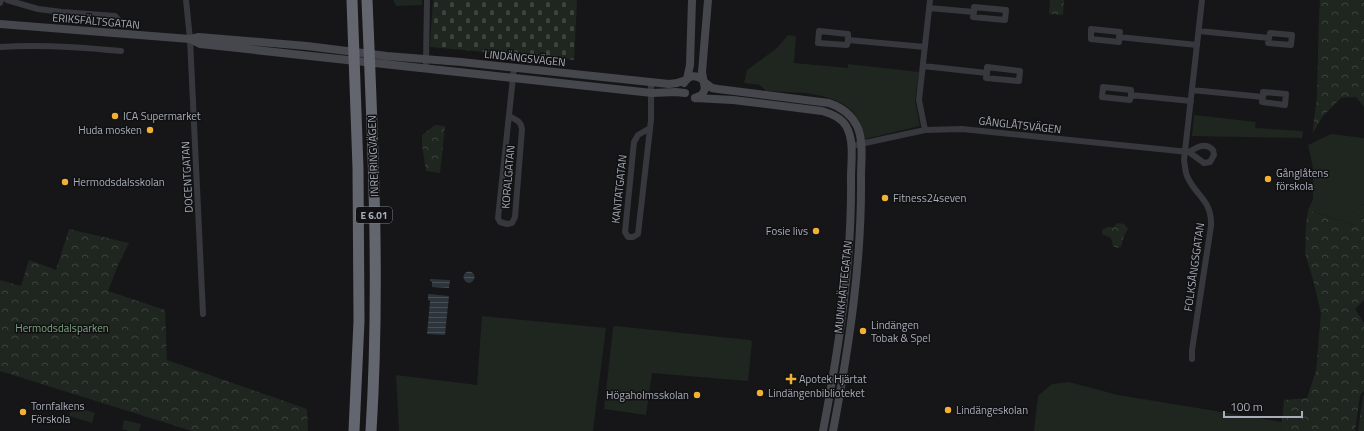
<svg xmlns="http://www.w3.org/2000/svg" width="1364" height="431" font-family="'Titillium Web',sans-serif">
	<defs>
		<pattern id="forest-firs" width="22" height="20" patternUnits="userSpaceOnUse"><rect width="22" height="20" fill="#1e261f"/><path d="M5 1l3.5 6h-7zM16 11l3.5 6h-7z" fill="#3c433d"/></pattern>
		<pattern id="cemetery-stones" width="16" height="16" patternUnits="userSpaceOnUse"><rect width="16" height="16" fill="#1e261f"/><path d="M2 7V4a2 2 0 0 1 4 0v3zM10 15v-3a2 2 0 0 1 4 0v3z" fill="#3c433d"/></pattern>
		<pattern id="park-crowns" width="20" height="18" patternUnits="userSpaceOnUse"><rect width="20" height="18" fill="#1e261f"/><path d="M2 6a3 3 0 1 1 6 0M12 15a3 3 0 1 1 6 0" fill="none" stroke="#3c433d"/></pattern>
		<pattern id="water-rules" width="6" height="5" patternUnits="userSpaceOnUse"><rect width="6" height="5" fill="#2c353c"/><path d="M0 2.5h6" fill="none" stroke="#485056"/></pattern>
	</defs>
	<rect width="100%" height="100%" fill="#161618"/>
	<path fill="#1e261f" d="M393 0H422V5L396 6Z
		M788 35 796 36 794 63 848 68V64L919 72 915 101 920 126 865 139C863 133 862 125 858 119 841 90 795 93 766 91L760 85 744 83 747 70 777 48Z
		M1194 115 1256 122 1255 128 1303 131 1302 138 1192 136Z
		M1331 134 1364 138V204L1361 205 1354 225 1308 210 1313 199V168L1308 145Z
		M482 316 606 328 593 431H399L396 375 477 385Z
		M615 326 750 340 752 342 748 381 652 373 646 415 604 409 613 328Z
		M1069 382 1118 395 1282 422 1281 431H1034L1038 396 1052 384Z
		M73 406 95 413 92 423 69 416Z
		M124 420 141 424 139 431H129L122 429Z"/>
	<path fill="url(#forest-firs)" d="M1364 395V431H1358L1363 396Z"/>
	<path fill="url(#cemetery-stones)" d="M433 0H577L574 60 430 47Z"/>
	<path fill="url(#park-crowns)" d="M1050 0H1064L1063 15 1049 14Z
		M1320 0H1364V107L1356 97 1341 98 1323 116 1313 133C1313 121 1316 109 1317 96 1318 64 1318 32 1320 0Z
		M435 125 445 126 440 173 426 171 422 145V135Z
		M1361 204 1364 205V300L1355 309 1364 323V391L1360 395 1355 431H1281L1284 400 1307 398 1316 371 1321 313 1313 280 1305 253 1306 225 1308 210 1353 225Z
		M1117 223 1124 224 1128 229 1124 236 1121 247 1117 248 1113 246 1111 238 1102 234V230L1108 227H1114Z
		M69 229 129 243 118 265 108 291 165 310 167 360 307 409 308 431H192L0 371V280L21 286 29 260 56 270Z"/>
	<path fill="url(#water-rules)" d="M463.5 277a5.5 5.5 0 1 1 11 0a5.5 5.5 0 1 1-11 0Z
		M430 279 450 280 449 288 432 287V282L430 281Z
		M428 294 449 296 445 335 427 334 430 301 428 300Z"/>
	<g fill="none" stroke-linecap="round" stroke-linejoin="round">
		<path stroke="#37383d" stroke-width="6" d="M7 0 38 9 62 12 115 16 118 19
			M186 0 190 39 203 314
			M0 3 1 0
			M929 8 974 12 973 17 1005 20 1006 10 974 7V12
			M1199 31 1269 38 1268 43 1291 45 1292 35 1270 33 1269 38
			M1119 37V42L1091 39V29L1120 32 1119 37 1197 45
			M848 40 847 45 818 43 819 31 848 34V40L925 47
			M0 47C40 44 81 47 121 51
			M426 63 427 0
			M923 66 987 73 986 78 1019 81 1020 71 987 67V73
			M1192 90 1263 97 1262 102 1285 105 1286 94 1263 92V97
			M1131 95 1130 100 1102 97 1103 87 1131 90V95L1191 101
			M509 116C516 120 521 121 522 129L515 217 512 223 507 224 500 222 498 218C503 168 509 118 514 68
			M650 128 638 135 634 142 625 232 628 237H633L638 234 651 120V82
			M925 130 919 100 930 0
			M851 146 925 130 962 129 1189 152 1204 163 1210 162 1214 155 1213 150C1205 142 1197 147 1189 152
			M1192 359V350L1211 226C1212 199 1196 197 1187 176 1185 171 1185 165 1184 160L1202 0"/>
		<path stroke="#45474d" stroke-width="8" d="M0 24 190 39 199 37 307 46 387 56 461 62 669 84 677 83 686 80
			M190 39 200 44 652 93 676 92 685 93
			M687 79 690 65 692 0
			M704 82 712 88 718 89 829 103C841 107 851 114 857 126 864 141 861 161 861 177 862 262 849 347 833 431
			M684 83C688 75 696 74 703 80
			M695 98 733 100 822 111C833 114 844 119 848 130 854 144 851 163 851 178 852 263 839 347 823 431
			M695 98 702 95 705 89 702 72 708 0"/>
		<path stroke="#63666e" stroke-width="11" d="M352 0 358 168 359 321 354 431
			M367 0C373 144 380 287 371 431"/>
	</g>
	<g fill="#f2b134" stroke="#111113" stroke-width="1.5">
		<circle cx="115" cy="116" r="4"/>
		<circle cx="150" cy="130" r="4"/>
		<circle cx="1268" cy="179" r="4"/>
		<circle cx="65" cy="182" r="4"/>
		<circle cx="885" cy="198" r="4"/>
		<circle cx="816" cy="231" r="4"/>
		<circle cx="863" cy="331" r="4"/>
		<path d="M789 373h4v4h4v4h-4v4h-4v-4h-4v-4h4z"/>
		<circle cx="760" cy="393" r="4"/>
		<circle cx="697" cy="395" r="4"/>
		<circle cx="948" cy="410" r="4"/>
		<circle cx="23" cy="412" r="4"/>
	</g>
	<g text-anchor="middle" stroke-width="3" stroke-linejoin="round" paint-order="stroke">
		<rect fill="#111113" stroke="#7b7e86" stroke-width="1" x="356" y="207" width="36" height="16" rx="3"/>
		<g font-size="10" font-weight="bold" fill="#a8adb8">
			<text x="374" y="219">E 6.01</text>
		</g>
		<g font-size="11" fill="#a8adb8" stroke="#111113">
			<text transform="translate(96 21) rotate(5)" y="4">ERIKSFÄLTSGATAN</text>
			<text transform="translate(525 58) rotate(6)" y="4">LINDÄNGSVÄGEN</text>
			<text transform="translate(1020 125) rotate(6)" y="4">GÅNGLÅTSVÄGEN</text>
			<text transform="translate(373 156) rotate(-92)" y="4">INRE RINGVÄGEN</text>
			<text transform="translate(187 177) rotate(-93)" y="4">DOCENTGATAN</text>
			<text transform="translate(508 177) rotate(-85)" y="4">KORALGATAN</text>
			<text transform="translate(619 189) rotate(-84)" y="4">KANTATGATAN</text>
			<text transform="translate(1194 267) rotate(-82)" y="4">FOLKSÅNGSGATAN</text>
			<text transform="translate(843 287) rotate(-84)" y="4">MUNKHÄTTEGATAN</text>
		</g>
		<g font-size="11" fill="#a8adb8" stroke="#111113" text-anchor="start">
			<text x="123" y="120">ICA Supermarket</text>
			<text x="142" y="134" text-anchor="end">Huda mosken</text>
			<text x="1276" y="177">Gånglåtens<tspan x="1276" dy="13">förskola</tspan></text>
			<text x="73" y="186">Hermodsdalsskolan</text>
			<text x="893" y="202">Fitness24seven</text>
			<text x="808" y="235" text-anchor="end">Fosie livs</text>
			<text x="871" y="329">Lindängen<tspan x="871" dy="13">Tobak &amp; Spel</tspan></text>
			<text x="799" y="383">Apotek Hjärtat</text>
			<text x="768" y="397">Lindängenbiblioteket</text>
			<text x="689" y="399" text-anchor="end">Högaholmsskolan</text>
			<text x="31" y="410">Tornfalkens<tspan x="31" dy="13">Förskola</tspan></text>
			<text x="956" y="414">Lindängeskolan</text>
		</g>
		<g font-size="11" fill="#7fa381" stroke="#111113">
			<text x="62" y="332">Hermodsdalsparken</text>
		</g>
	</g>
	<path d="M1224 411v6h78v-6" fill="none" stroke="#a8adb8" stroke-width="2"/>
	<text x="1230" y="411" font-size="12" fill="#a8adb8" stroke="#111113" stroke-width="3" paint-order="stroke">100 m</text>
</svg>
